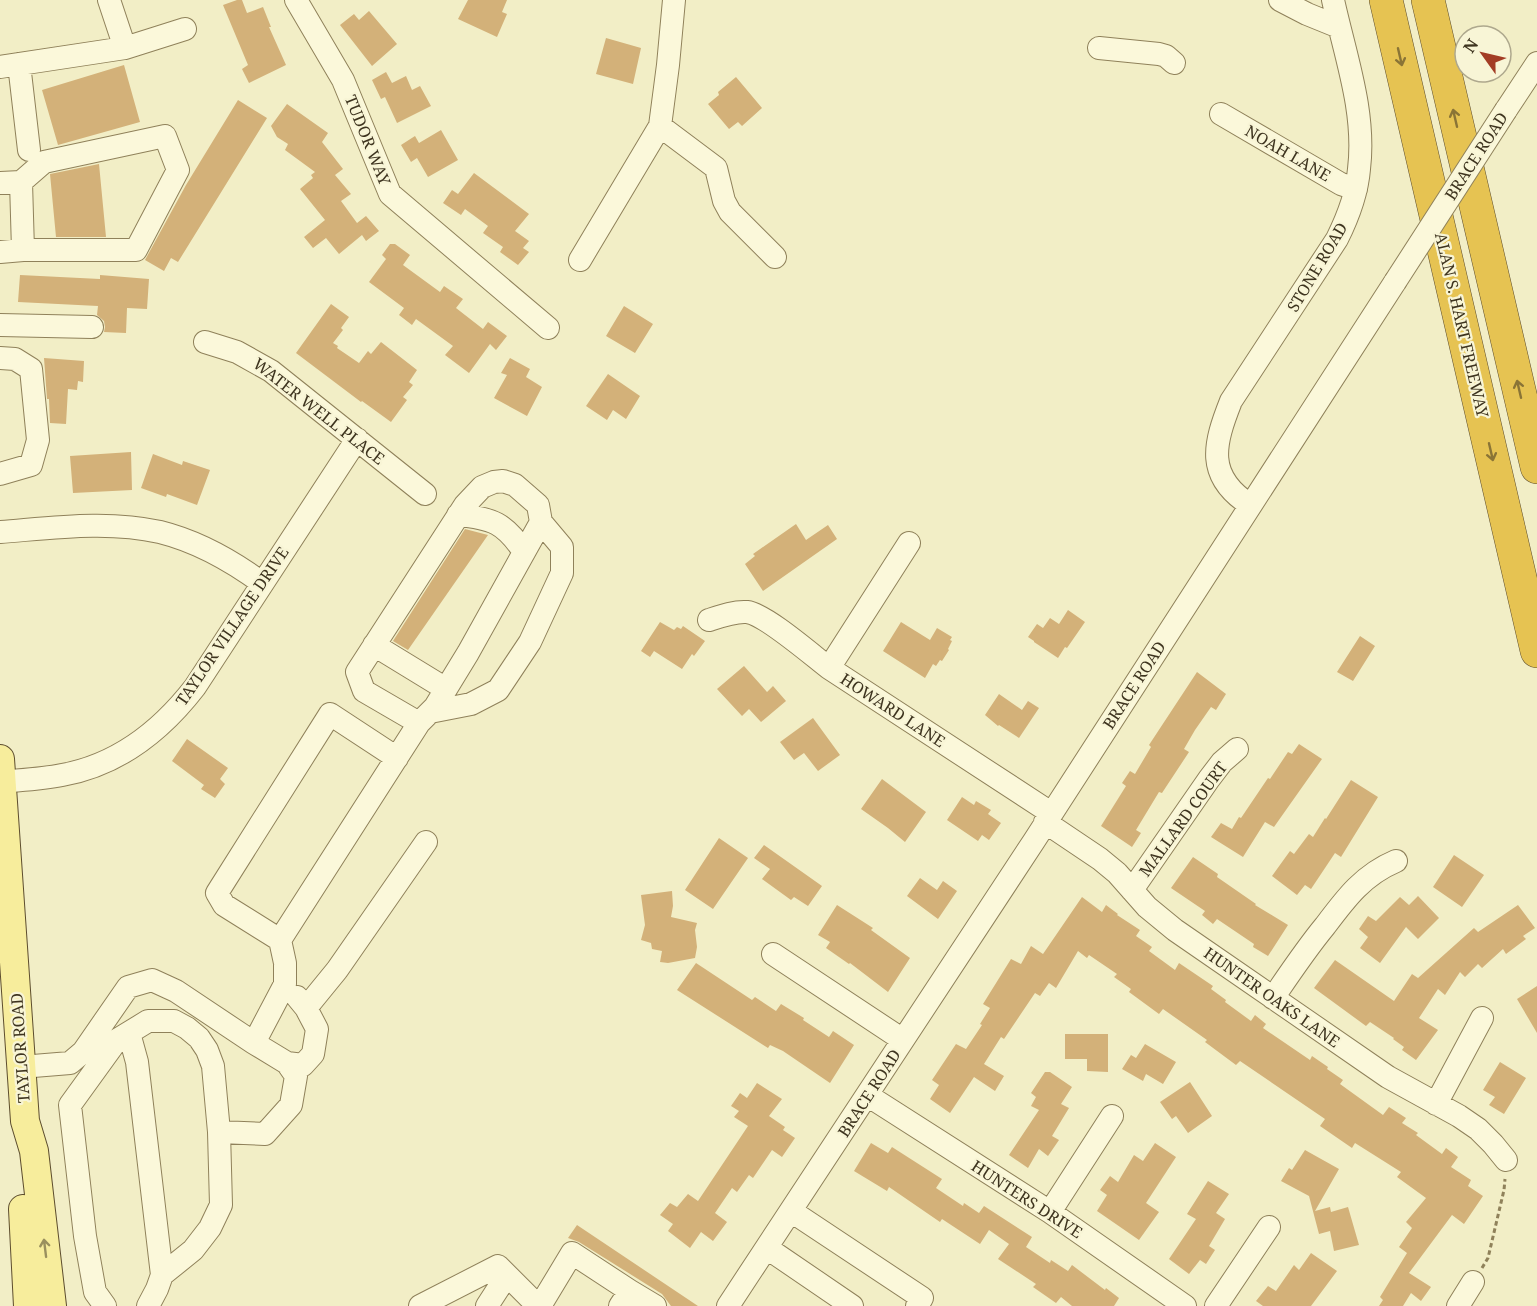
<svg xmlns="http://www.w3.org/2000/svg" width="1537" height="1306" font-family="'Noto Serif',serif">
	<rect width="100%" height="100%" fill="#f2eec6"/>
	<path fill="#d3b179" d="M237 0H242L247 13 263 7 271 27H269L286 65 249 83 242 69 248 65 223 5Z
		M468 0H507L502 12 507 14 497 37 458 19Z
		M369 11 397 44 372 66 340 25 354 14 359 20Z
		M606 38 641 48 633 84 596 74Z
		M124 65 140 122 58 145 42 90Z
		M386 72 392 83 406 76 412 90 420 86 431 106 397 123 385 97 381 99 372 80Z
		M736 77 762 108 742 126 738 122 729 129 708 104 719 95 718 92Z
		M238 100 267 118 178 262 171 258 164 271 145 260 186 185Z
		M287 104 328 133 322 142 343 169 335 175 351 194 341 201 357 223 366 216 379 231 366 241 362 235 339 254 326 238 313 248 304 237 325 220 300 189 313 178 311 175 315 172 285 150 288 144 277 137 271 126Z
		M441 130 458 160 428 177 417 158 411 162 401 145 415 136 419 143Z
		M99 164 106 237H56L50 174Z
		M474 173 529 214 515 231 529 241 523 248 529 252 518 265 500 252 503 247 483 233 488 226 465 209 461 215 443 203 452 190 458 194Z
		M390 244H395L410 255 403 265 440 292 444 286 463 299 456 308 483 329 488 322 507 336 496 350 490 344 469 373 445 355 453 346 416 319 412 325 399 315 404 308 369 282 386 259 382 255Z
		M20 275 100 279V275L149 279 147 309 127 308 126 333 104 332 105 327 104 321 97 315 98 306 18 302Z
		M331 304 349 317 341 328 343 330 333 343 338 346 337 348 359 363 368 351 371 354 381 342 417 370 409 382 413 385 403 397 407 400 391 422 362 401 361 402 296 353Z
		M624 306 653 324 635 353 606 336Z
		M44 358 84 361 83 382 78 381 77 390 68 389 66 424 50 423 49 399H47Z
		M510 358 530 369 526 377 542 387 527 416 494 398 507 375 501 373Z
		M608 374 640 396 626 419 613 410 607 420 586 406Z
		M131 452 132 490 73 493 70 456Z
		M153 454 182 465 183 461 210 470 197 505 167 494 166 497 141 488Z
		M796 524 806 540 828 525 837 539 763 591 745 564 755 556 753 554Z
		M465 529 488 535 408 650 393 641Z
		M1068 610 1085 622 1067 648 1065 647 1058 658 1034 642V641L1028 637 1037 624 1043 628 1050 618 1059 624Z
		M660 622 674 630 677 627 681 629 683 626 705 641 694 656 692 654 682 669 654 651 650 657 641 651Z
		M901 622 930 640 937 628 952 637 950 640 952 641 948 649 949 650 942 661 940 660 936 666 933 664 925 678 883 651Z
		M1360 636 1375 646 1353 681 1337 672Z
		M744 666 767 692 773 686 786 701 761 722 749 709 742 716 717 689Z
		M1197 672 1226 694 1216 710 1211 707 1195 730 1184 749 1189 752 1162 793 1159 792 1136 830 1141 833 1132 847 1101 826 1126 786 1122 783 1130 771 1135 774 1151 747 1149 745Z
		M999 694 1022 710 1028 701 1039 708 1019 738 999 725 998 726 985 715Z
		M813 718 840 755 818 771 804 753 794 760 780 742Z
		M187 739 228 768 220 779 225 784 215 798 201 789 204 785 172 761Z
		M1299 744 1322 759 1274 827 1265 822 1243 857 1211 837 1221 823 1232 829 1239 817 1241 818 1268 778 1270 779 1288 752 1292 754Z
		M882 779 926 812 905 842 888 828 861 809Z
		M1351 780 1378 797 1341 857 1335 853 1311 889 1305 885 1297 895 1272 876 1290 851 1294 854 1309 834 1313 837 1325 818 1326 819Z
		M962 797 974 805 976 801 991 810 988 814 1001 823 989 840 982 835 978 841 947 820Z
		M719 838 748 858 713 909 685 890Z
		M764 845 822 886 808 906 794 897 791 900 762 879 770 869 754 858Z
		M1454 855 1484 875 1462 907 1433 887Z
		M1193 857 1218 874 1217 877 1256 904 1255 905 1288 925 1268 956 1253 947 1254 944 1217 919 1213 924 1202 915 1205 911 1171 888Z
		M920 878 937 890 943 881 957 891 938 919 907 896Z
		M672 891 673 906 671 917 697 923 695 930 697 947 695 958 668 963 660 962 662 951 652 949 651 943 641 940 645 925 641 895Z
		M1418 896 1439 918 1418 939 1406 927 1380 963 1360 948 1368 937 1359 929 1368 916 1376 921 1400 897 1409 905Z
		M1082 897 1102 912 1106 905 1118 914 1117 915 1140 930 1136 936 1152 947 1149 951 1175 970 1179 963 1213 986 1211 989 1226 1000 1225 1002 1251 1021 1255 1015 1266 1024 1263 1028 1310 1060 1312 1056 1328 1067 1327 1069 1343 1080 1340 1084 1383 1115 1389 1107 1406 1118 1402 1123 1418 1133 1416 1135 1442 1154 1446 1148 1458 1157 1451 1167 1471 1180 1468 1186 1483 1196 1464 1224 1452 1215 1409 1273 1431 1287 1421 1301 1411 1293 1403 1306H1379L1383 1300 1380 1297 1407 1253 1399 1247 1412 1228 1406 1222 1426 1198 1397 1177 1401 1172 1355 1143 1352 1148 1320 1126 1325 1119 1240 1061 1236 1065 1205 1042 1207 1040 1163 1009 1159 1014 1129 992 1131 989 1114 977 1117 974 1089 955 1087 958 1078 951 1056 988 1049 983 1040 996 1035 993 1004 1039 1001 1037 984 1064 1004 1076 995 1091 974 1077 950 1113 930 1099 939 1085 932 1080 956 1044 966 1049 982 1025 980 1024 990 1008 983 1004 1011 959 1021 964 1031 946 1043 954Z
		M837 905 873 928 871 930 910 958 888 992 850 963 849 964 826 948 830 942 818 935Z
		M1518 905 1535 928 1523 936 1526 939 1506 954 1503 949 1482 968 1478 964 1465 977 1460 972 1445 995 1438 989 1419 1018 1438 1030 1416 1060 1402 1050 1404 1047 1393 1039 1394 1038 1370 1022 1366 1026 1314 988 1335 960 1394 1001 1412 974 1418 978 1474 928 1478 932Z
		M696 963 752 1000 755 997 776 1011 781 1004 804 1018 803 1020 829 1037 833 1031 854 1045 830 1083 783 1051 770 1045 768 1048 677 990Z
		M1537 986V1033L1517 999Z
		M1065 1034H1108V1072L1087 1071V1059H1065Z
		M1145 1044 1176 1062 1163 1084 1146 1074 1143 1081 1122 1069 1131 1055 1136 1058Z
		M1500 1062 1526 1078 1504 1114 1489 1105 1495 1097 1483 1090Z
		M1045 1072H1050L1072 1087 1061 1104 1069 1108 1052 1136 1059 1140 1048 1156 1039 1149 1028 1168 1009 1155 1039 1110 1031 1106 1036 1097 1031 1093Z
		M1190 1082 1212 1116 1188 1133 1176 1116 1172 1119 1160 1102Z
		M757 1083 782 1099 769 1116 785 1127 783 1130 795 1138 782 1157 772 1150 753 1178 749 1175 737 1192 732 1188 715 1213 727 1222 713 1241 701 1232 690 1248 668 1231 673 1224 660 1215 670 1203 677 1207 688 1194 698 1201 748 1126 734 1117 739 1111 731 1106 740 1093 747 1098Z
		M871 1143 888 1153 892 1147 942 1179 936 1188 963 1206 964 1203 979 1213 984 1206 1032 1237 1026 1247 1050 1263 1051 1260 1068 1271 1072 1265 1105 1290 1106 1288 1119 1298 1114 1306H1072L1061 1297 1056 1303 1033 1287 1036 1284 998 1259 1009 1244 989 1230 980 1244 942 1219 940 1222 889 1187 887 1191 854 1171Z
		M1155 1143 1176 1157 1146 1203 1159 1212 1139 1240 1097 1211 1107 1195 1100 1190 1110 1176 1118 1182 1134 1155 1143 1161Z
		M1305 1150 1339 1169 1315 1211 1330 1207 1331 1212 1348 1207 1359 1245 1334 1251 1330 1231 1319 1234 1309 1196 1281 1181 1289 1168 1292 1170Z
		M1208 1181 1229 1194 1216 1213 1225 1219 1209 1246 1215 1250 1206 1264 1200 1260 1189 1274 1169 1259 1196 1219 1187 1214Z
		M577 1225 698 1306H671L662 1294 579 1242 568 1238Z
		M1311 1253 1337 1271 1311 1306H1263L1256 1301 1268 1286 1276 1291 1294 1265 1299 1270Z"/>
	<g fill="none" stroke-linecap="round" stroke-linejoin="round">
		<defs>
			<path id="minor" d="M296 0 343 80 390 194 548 328
				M1280 0 1307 14 1339 27
				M125 48 185 29
				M1099 48 1159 54 1166 56 1174 63
				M19 64 29 150
				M0 67 125 48 109 0
				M1506 110 1537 63
				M1221 114 1341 184 1356 189
				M660 126 716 168 724 201 730 212 775 257
				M21 182 44 162 165 136 178 170 136 250H23
				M0 183 21 182 23 250 0 252
				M580 260 660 126 668 65 674 0
				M0 325 92 327
				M205 342 237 352 271 371 425 494
				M0 358 15 359 31 369 38 440 31 465 0 474
				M1250 505C1205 476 1214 444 1231 401L1337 239C1348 217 1357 194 1359 169 1366 112 1345 55 1333 0
				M458 515C492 518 505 523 524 552
				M0 532C52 528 108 520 160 532 196 541 232 561 262 583
				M909 543 829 668 1051 813
				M709 620C721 616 735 611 747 612 765 614 812 655 829 668
				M374 645 446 689
				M430 712 471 704 498 690 530 642 562 573V547L541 522 538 505 515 485 503 481 494 482 482 487 465 505 357 672 364 691 419 723 435 707 468 653 541 522
				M1 782C21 780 42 779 62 775 118 765 161 731 195 687L357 439
				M1045 822 1100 859 1117 873 1147 907 1175 930 1388 1077 1459 1116 1478 1129 1493 1144 1506 1160
				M1132 890 1209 779 1222 762 1237 749
				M280 940 224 905 217 893 330 714 397 758
				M773 954 903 1040
				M1273 998C1290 973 1306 949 1325 926 1346 898 1363 875 1396 861
				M306 1008 337 970 426 842
				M129 1033 137 1062 162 1275 157 1289 148 1306
				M254 1043 287 1063 303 1065 313 1054 317 1029 306 1008 297 997
				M21 1067 70 1063 83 1052 128 987 152 980 176 991 254 1043 285 984V963L280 940 419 723
				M867 1095 1050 1212 1185 1306
				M1436 1104 1482 1018
				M791 1211 922 1298 917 1306
				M1050 1212 1112 1116
				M767 1248 852 1306
				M162 1275 193 1250 210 1228 221 1205 219 1132
				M630 1291 655 1306
				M105 1306 95 1292 85 1236 70 1105 117 1040 148 1021H174L187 1028 199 1038 207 1050 213 1066 219 1132 265 1134 291 1105 296 1076 287 1063
				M420 1306 498 1266 538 1306
				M487 1306 507 1275
				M540 1306 572 1253 630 1291 620 1306
				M728 1306 1034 841 1395 282
				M1216 1306 1269 1227
				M1458 1306 1473 1282"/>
			<path id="major" d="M0 759 25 1121 34 1151 52 1306
				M23 1209 28 1306"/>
			<path id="highway" d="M1386 0 1537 651
				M1428 0 1537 467"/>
		</defs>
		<use href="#minor" stroke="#8f815a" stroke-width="24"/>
		<use href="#major" stroke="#5d4d2e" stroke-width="30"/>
		<use href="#highway" stroke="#5d4d2e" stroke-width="34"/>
		<path stroke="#8f815a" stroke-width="3" stroke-dasharray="4.5 3" stroke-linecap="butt" d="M1482 1268 1488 1258 1504 1190 1505 1179"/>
		<use href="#minor" stroke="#fbf8da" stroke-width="22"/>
		<use href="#major" stroke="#f7ed9c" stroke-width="28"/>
		<use href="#highway" stroke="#e6c352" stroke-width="33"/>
		<defs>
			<path id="minor-bridge" d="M1395 282 1506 110"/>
		</defs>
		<use href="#minor-bridge" stroke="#8f815a" stroke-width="24" stroke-linecap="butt"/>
		<use href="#minor-bridge" stroke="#fbf8da" stroke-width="22"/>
	</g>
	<defs><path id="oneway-shaft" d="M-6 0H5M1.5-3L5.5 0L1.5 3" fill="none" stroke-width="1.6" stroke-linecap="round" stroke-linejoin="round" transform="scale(1.5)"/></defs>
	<g stroke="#8a7436">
		<use href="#oneway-shaft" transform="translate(1400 57) rotate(77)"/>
		<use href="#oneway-shaft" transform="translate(1455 118) rotate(-103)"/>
		<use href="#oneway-shaft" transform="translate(1519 389) rotate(-103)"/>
		<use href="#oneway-shaft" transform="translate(1491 452) rotate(77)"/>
	</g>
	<use stroke="#9a905e" href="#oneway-shaft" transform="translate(45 1248) rotate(-97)"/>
	<g text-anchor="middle" stroke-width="4.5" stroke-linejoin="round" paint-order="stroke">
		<g font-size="16" fill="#3e341f" stroke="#f8f5d6">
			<text transform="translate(368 140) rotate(68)" y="6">TUDOR WAY</text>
			<text transform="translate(1288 153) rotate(30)" y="6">NOAH LANE</text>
			<text transform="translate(1476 156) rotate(-57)" y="6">BRACE ROAD</text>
			<text transform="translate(1317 267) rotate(-59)" y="6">STONE ROAD</text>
			<text transform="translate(1462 325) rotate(77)" y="6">ALAN S. HART FREEWAY</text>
			<text transform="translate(319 411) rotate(38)" y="6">WATER WELL PLACE</text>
			<text transform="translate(232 626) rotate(-56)" y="6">TAYLOR VILLAGE DRIVE</text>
			<text transform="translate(1134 685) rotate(-57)" y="6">BRACE ROAD</text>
			<text transform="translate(893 710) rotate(33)" y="6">HOWARD LANE</text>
			<text transform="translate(1183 819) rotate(-54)" y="6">MALLARD COURT</text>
			<text transform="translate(1272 997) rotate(35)" y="6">HUNTER OAKS LANE</text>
			<text transform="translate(20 1048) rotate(-94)" y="6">TAYLOR ROAD</text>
			<text transform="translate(869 1093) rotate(-57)" y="6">BRACE ROAD</text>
			<text transform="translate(1027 1199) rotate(33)" y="6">HUNTERS DRIVE</text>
		</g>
	</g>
	<g transform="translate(1483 54) rotate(304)"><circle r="28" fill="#f8f5d6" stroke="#aea88d" stroke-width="1.5"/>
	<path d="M0-4.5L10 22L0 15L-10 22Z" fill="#a33d25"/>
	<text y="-9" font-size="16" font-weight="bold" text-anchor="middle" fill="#3e341f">N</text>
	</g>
</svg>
